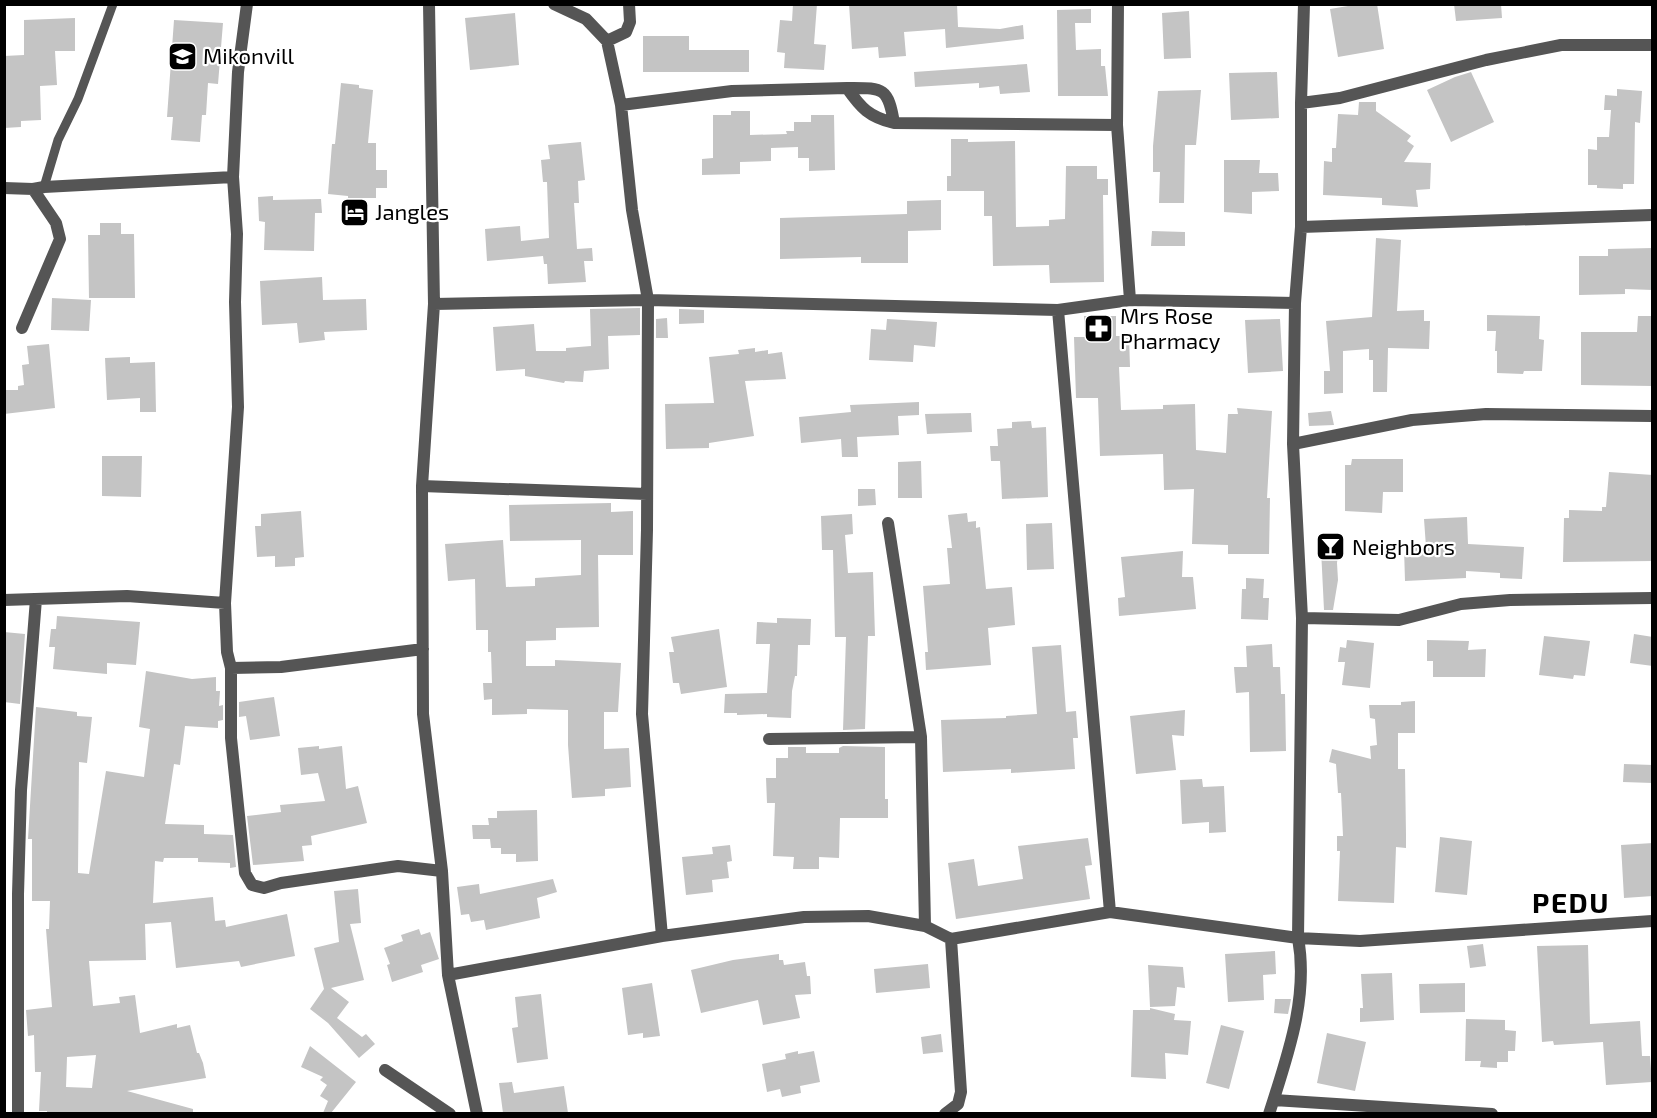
<svg xmlns="http://www.w3.org/2000/svg" width="1657" height="1118" font-family="'Exo 2',sans-serif">
	<rect width="100%" height="100%" fill="#fff"/>
	<path fill="#c4c4c4" fill-rule="evenodd" d="M793 4H817L814 44 826 45 824 70 784 68 785 53 777 52 780 20 792 21Z
		M849 4H957L958 27 1000 29 1023 25 1024 39 946 48 945 29 904 32 906 56 879 58 878 47 852 49Z
		M1360 4H1377L1384 49 1338 57 1330 9Z
		M1454 4H1501L1502 18 1456 21Z
		M1091 9V23H1075L1076 50 1101 49V66H1105L1108 96H1058L1057 10Z
		M1189 11 1191 58 1164 59 1162 13Z
		M515 13 519 65 470 70 465 18Z
		M75 18V51H55L57 85 40 86 41 120 21 121V127L4 128V56L24 55V20Z
		M174 20 223 23 218 84 208 83 206 115H202L200 142 171 140 173 117H167Z
		M643 36H689V50H749V72H643Z
		M1027 64 1030 92 1000 94 999 86 979 88V83L915 87 914 72Z
		M1277 72 1279 118 1231 120 1229 73Z
		M1471 72 1494 122 1451 142 1427 90 1455 77Z
		M341 83 359 85V88L373 90 368 143H376V170H387V188H376V198H348V196L328 194 332 144H335Z
		M1617 89 1642 91 1640 123 1635 122 1634 184H1623V189L1597 188V185H1588V149L1597 150V137H1609L1611 110H1604L1605 95 1617 96Z
		M1201 90 1196 145H1185L1184 203H1159L1160 172H1153V146L1158 91Z
		M1359 102H1376V111L1411 136 1407 141 1414 146 1404 162 1431 163 1430 189 1416 190 1418 207 1382 205V198L1323 195 1324 161 1332 162V148H1336L1338 114 1358 115Z
		M731 111H750V135L787 134 786 131H794V122H811V115H834L835 170 809 171V158H798V147L771 148V161L740 162V174L702 175V159L713 158V115H731Z
		M951 139H968V142L1015 141 1016 227 1049 226V220L1065 219 1066 166H1097V179H1108V195H1103L1104 282 1050 283 1049 265 993 266 992 216H984V191H947V176H951Z
		M581 142 585 180 578 181 579 203H574L577 249 592 248 593 261H584L586 282 548 284 547 264H544L543 256 487 261 485 229 520 226 521 241 549 238 547 182H543L541 160 550 159 548 145Z
		M1224 160H1260L1259 173H1278L1279 191 1252 192V214L1224 212Z
		M273 196V200L321 199 322 213H315L314 251 264 250 265 222 259 221 258 197Z
		M941 200V230L908 231V263H861V257L780 259V218L907 214V201Z
		M100 223H121V234H134L135 298H89L88 235H100Z
		M1152 231 1185 232V246H1151Z
		M1376 238 1401 240 1397 311 1424 310V321H1430L1429 349 1388 348 1387 392H1373V360H1369V349L1343 351V393L1324 394V371H1330L1326 321 1372 317Z
		M1653 248V290L1625 289V294L1579 295V256H1608V249Z
		M322 277 323 300 366 299 367 330 324 332 325 340 299 343 297 323 262 325 260 281Z
		M52 298 91 300 89 331 51 330Z
		M640 308V335L608 336 609 369 584 371 583 382 565 381 564 383 525 376V369L496 371 493 327 534 324 536 351H566V348L591 346 590 309Z
		M679 309 704 310V323L679 324Z
		M1487 315 1540 316 1539 339 1544 340 1542 371H1524L1523 374 1497 373V351H1495L1496 331H1487Z
		M1084 316H1116V336H1129L1130 367H1119L1121 410 1163 409V405L1195 404 1196 450 1226 453 1228 414H1238L1237 408 1272 411 1267 498H1270L1269 554H1228V545L1192 544 1194 489 1164 490 1163 454 1100 456 1098 398H1076L1074 337H1085Z
		M1638 316H1653V386L1581 385V332H1637Z
		M667 318 668 338H656V319Z
		M887 319 937 322 935 347 914 345 913 362 869 360 871 329 886 330Z
		M1280 319 1283 371 1248 373 1245 320Z
		M49 344 55 408 4 414V390H18V386L24 385 22 365 29 364 27 346Z
		M755 348V352L768 350V354L782 352 786 379 745 381 754 436 709 443V448L666 449 665 404 714 403 709 357 739 354 738 350Z
		M130 357V363L155 362 156 412H140V398L107 400 105 358Z
		M919 402V415L898 416 899 435 857 437 858 457H842L841 439 801 443 799 417 851 412 850 405Z
		M1331 411 1334 425 1309 426 1308 413Z
		M971 413 972 432 927 434 925 414Z
		M1031 421 1032 428 1046 427 1048 497 1002 499 1000 461H991L990 446H998L997 429 1012 428V422Z
		M102 456H142L141 497 102 496Z
		M1352 459H1403V492H1383L1382 513 1345 511V465H1351Z
		M921 461 922 498H898V462Z
		M1609 472 1653 475V561L1563 562 1564 518H1569V510L1602 511V507H1606Z
		M858 489H875L876 505 858 506Z
		M611 503V512L633 511V555H598L599 627 556 628V640L526 641V666H555V660L621 663 618 712H604V749L629 748 631 787 605 789V796L572 798 568 745V710L527 709V714L492 715V699L484 700 483 683H492L491 652H488V630H476L475 579 448 581 445 544 503 540 506 587 535 586V578L581 575V540L510 541 509 505Z
		M301 511 304 557 295 558V566L275 567V556L257 557 255 526H261V514Z
		M967 513 968 522 976 521V528L980 527 986 589 1012 587 1015 625 988 628 991 665 926 670 925 652H928L923 586 950 584 947 548H952L948 515Z
		M852 514 853 534 845 535 848 573 873 572 875 636H868L865 729 843 730 846 637H835L833 550H822L821 516Z
		M1467 517 1468 544 1524 547 1522 579 1500 578V573L1466 571V578L1405 581 1404 548 1426 547 1424 519Z
		M1052 523 1054 569 1027 570 1026 524Z
		M1322 537 1340 538 1337 563 1338 580 1333 610H1324L1321 549Z
		M1183 551 1182 577H1193L1196 609 1119 616 1118 598 1125 597 1121 557Z
		M1246 578 1264 579 1263 598H1269L1268 620 1241 619 1242 589H1246Z
		M57 616 140 622 136 665 107 663V674L53 669 55 647H49L51 629H56Z
		M777 618 811 619 810 645H798L797 676H795L792 691 791 718 767 717V714L737 715V713H724L725 694 767 693 770 644H756L757 622 777 623Z
		M719 629 727 687 681 694 679 683H673L669 652H674L671 637Z
		M4 632 25 634 20 704 4 702Z
		M1634 634 1653 637V666L1630 663Z
		M1544 636 1590 641 1585 676 1574 675 1573 679 1539 675Z
		M1347 640 1374 643 1370 688 1342 685 1345 662H1338L1340 647 1346 648Z
		M1427 640 1469 641 1468 650 1486 649 1485 677H1433V661H1427Z
		M1272 644 1273 667H1280L1281 694H1285L1286 751 1250 752 1249 692 1236 693 1234 667H1247L1246 646Z
		M1061 645 1066 712 1076 711 1078 738H1073L1075 769 1011 773V769L943 772 941 720 1006 718V716L1037 714 1032 647Z
		M146 671 192 679 216 677V691H220L219 706 223 705V720L218 721V728L185 726 180 765 174 764 165 824 204 825V834L233 835 236 867 230 868V863L198 862V858H164L163 862 155 861 153 903 213 897 215 921 225 920 226 927 287 914 295 956 241 967 239 961 176 968 171 922 145 924 146 960 89 961 93 1006 120 1003 119 997 135 995 140 1033 177 1024V1028L190 1025 197 1053H199L203 1063 206 1078 127 1091 193 1109V1113H47V1111H39L41 1072H35L34 1035 28 1036 26 1010 52 1007 46 929H49L50 901H32V839H28L36 707 77 712V716L92 717 87 763 79 762 78 873 89 874 106 771 144 777 150 729 139 727ZM96 1055 92 1088 66 1087 67 1057Z
		M274 697 280 736 250 740 246 716 239 717V702Z
		M1415 701V733H1398V769H1405L1406 835V848L1396 847 1394 903 1338 901 1340 851H1337V836H1343L1341 793H1338L1336 764 1329 762 1332 749 1371 759 1370 746 1377 745 1375 719 1370 718 1369 705H1401V702Z
		M1185 710 1184 736 1172 735 1176 770 1136 774 1130 716Z
		M319 746V749L342 746 346 789 358 786 367 823 311 836 312 845 302 846 304 861 253 865 247 816 281 812 280 805 325 801 318 773 301 775 298 748Z
		M843 746 885 747V799H888V818H840L839 858 819 857V869H793L794 857 773 856 775 803H767L766 778H776V758H788V747H806V753H839V748Z
		M1624 764 1653 765V783L1623 782Z
		M1202 779 1203 787 1224 786 1226 832 1209 833V822L1182 824 1180 780Z
		M537 810 538 861 516 862V854H501V848H491L490 839H473L472 825H489L488 818H497V811Z
		M1440 837 1472 841 1467 895 1435 892Z
		M1088 838 1092 865 1085 866 1090 899 956 919 948 863 974 859 978 886 1023 879 1018 846Z
		M1653 843V896L1624 898 1621 845Z
		M730 845 732 861 727 862 729 878 712 880 713 892 686 895 682 857 713 854 712 847Z
		M553 879 557 892 537 898 540 918 486 930 484 920 471 922 469 914 461 915 457 887 479 884 480 894Z
		M358 889 361 923 350 924 364 980 331 988 349 1002 337 1018 362 1037 366 1034 375 1044 359 1058 328 1023 310 1009 324 989 314 948 339 942 334 891Z
		M419 929 421 935 430 932 439 959 421 965 423 972 392 982 387 965 390 964 384 948 403 941 401 935Z
		M1483 944 1486 966 1470 968 1467 946Z
		M1588 945 1590 1024 1640 1021 1642 1056H1650L1652 1082 1606 1085 1603 1042 1554 1045 1553 1041 1542 1042 1537 946Z
		M1275 951 1276 974 1263 975 1264 1000 1228 1002 1225 954Z
		M779 954V960H783L784 965 805 962 807 976H810L811 994 795 995 800 1018 763 1025 758 1000 701 1013 691 970 733 960Z
		M928 964 930 988 876 993 874 969Z
		M1148 965 1183 967 1185 988 1177 987 1175 1006 1150 1007Z
		M1392 973 1394 1020 1360 1022V1008H1363L1361 974Z
		M652 983 660 1036 643 1038V1033L628 1035 622 988Z
		M1465 983V1012L1420 1013 1419 984Z
		M541 994 548 1059 517 1063 512 1028 518 1027 515 997Z
		M1275 999H1291L1288 1014 1274 1013Z
		M1150 1008 1175 1014 1174 1020 1191 1021 1188 1055 1165 1053 1166 1079 1131 1077 1133 1010H1150Z
		M1466 1019 1505 1020V1030L1516 1031 1515 1051H1508V1062H1497V1068L1480 1067 1481 1061H1465Z
		M1221 1025 1244 1031 1229 1089 1206 1083Z
		M1327 1033 1366 1042 1355 1091 1317 1083Z
		M941 1034 943 1052 923 1054 921 1037Z
		M310 1046 356 1082 331 1113H323L328 1101 320 1096 327 1085 320 1080 323 1077 301 1067Z
		M798 1051V1054L814 1051 820 1082 800 1086 801 1093 782 1097 780 1089 767 1092 762 1064 786 1059 785 1054Z
		M512 1082 514 1093 564 1086 568 1113H503L499 1083Z"/>
	<g fill="none" stroke-linecap="round" stroke-linejoin="round">
		<path stroke="#555" stroke-width="9" d="M44 187 58 140 78 99 113 4"/>
		<path stroke="#555" stroke-width="12" d="M247 4 238 72 233 177 237 234 235 302 238 407 225 603 227 652 231 668 281 667 423 649
			M429 4 434 304 422 486 423 714 442 871 448 975 477 1114
			M554 4 586 19 607 41 621 105 632 210 648 300 647 530 642 714 662 936
			M1304 4 1301 103V227L1295 303 1293 444 1302 618 1298 938 1360 941 1652 921
			M607 41 626 32 630 22 629 4
			M847 88C882 88 888 86 894 123
			M1301 103 1340 98 1486 60 1561 45H1652
			M621 105 732 91 847 88C861 108 869 117 894 123L1117 125 1130 300
			M1117 125 1118 4
			M4 188 33 189 44 187 233 177
			M1301 227 1652 215
			M434 304 648 300 1058 310 1130 300 1295 303
			M1058 310 1110 912
			M22 328 60 239 56 223 33 189
			M1293 444 1412 420 1486 414 1652 416
			M422 486 647 494
			M888 523 921 737
			M4 600 127 596 225 603
			M1302 618 1399 620 1461 604 1510 600 1652 598
			M231 668V738L245 873 252 885 264 888 281 883 398 866 442 871
			M769 739 921 737 925 926
			M448 975 662 936 804 917 868 916 925 926 951 939 1110 912 1298 938C1309 998 1287 1057 1269 1114
			M385 1070 450 1114
			M1274 1100 1492 1114
			M18 1114V894L21 790 36 599
			M945 1114 958 1104 961 1092 951 939"/>
	</g>
	<defs>
		<symbol id="school-square" viewBox="-11 -11 22 22"><rect x="-9" y="-9" width="18" height="18" rx="4" fill="#000" stroke="#fff"/><path d="M0-5L7-2L0 1L-7-2ZM-4 1L0 2.5L4 1V4Q0 6-4 4Z" fill="#fff"/></symbol>
		<symbol id="hotel-square" viewBox="-11 -11 22 22"><rect x="-9" y="-9" width="18" height="18" rx="4" fill="#000" stroke="#fff"/><path d="M-6-4.5h1.5V1H6V5H4.5V3h-9V5H-6ZM-4 0a1.8 1.8 0 1 1 3.6 0ZM.5 0V-2.5h3Q6-2.5 6 0Z" fill="#fff"/></symbol>
		<symbol id="pharmacy-square" viewBox="-11 -11 22 22"><rect x="-9" y="-9" width="18" height="18" rx="4" fill="#000" stroke="#fff"/><path d="M-2-6h4v4h4v4h-4v4h-4v-4h-4v-4h4Z" fill="#fff"/></symbol>
		<symbol id="bar-square" viewBox="-11 -11 22 22"><rect x="-9" y="-9" width="18" height="18" rx="4" fill="#000" stroke="#fff"/><path d="M-6-5H6L.8 .8V4.5H3.5V6h-7V4.5H-.8V.8Z" fill="#fff"/></symbol>
	</defs>
	<g fill-rule="evenodd">
		<use href="#school-square" x="166" y="40" width="33" height="33"/>
		<use href="#hotel-square" x="338" y="196" width="33" height="33"/>
		<use href="#pharmacy-square" x="1082" y="312" width="33" height="33"/>
		<use href="#bar-square" x="1314" y="530" width="33" height="33"/>
	</g>
	<g text-anchor="middle" stroke-width="4.5" stroke-linejoin="round" paint-order="stroke">
		<g font-size="22" fill="#000" stroke="#fff" text-anchor="start">
			<text x="203" y="64">Mikonvill</text>
			<text x="375" y="220">Jangles</text>
			<text x="1120" y="324">Mrs Rose<tspan x="1120" dy="25">Pharmacy</tspan></text>
			<text x="1352" y="555">Neighbors</text>
		</g>
		<g font-size="28" font-weight="bold" letter-spacing="1.5" fill="#000" stroke="#fff">
			<text x="1571" y="913">PEDU</text>
		</g>
	</g>
	<rect width="1657" height="1118" fill="none" stroke="#000000" stroke-width="12"/>
</svg>
